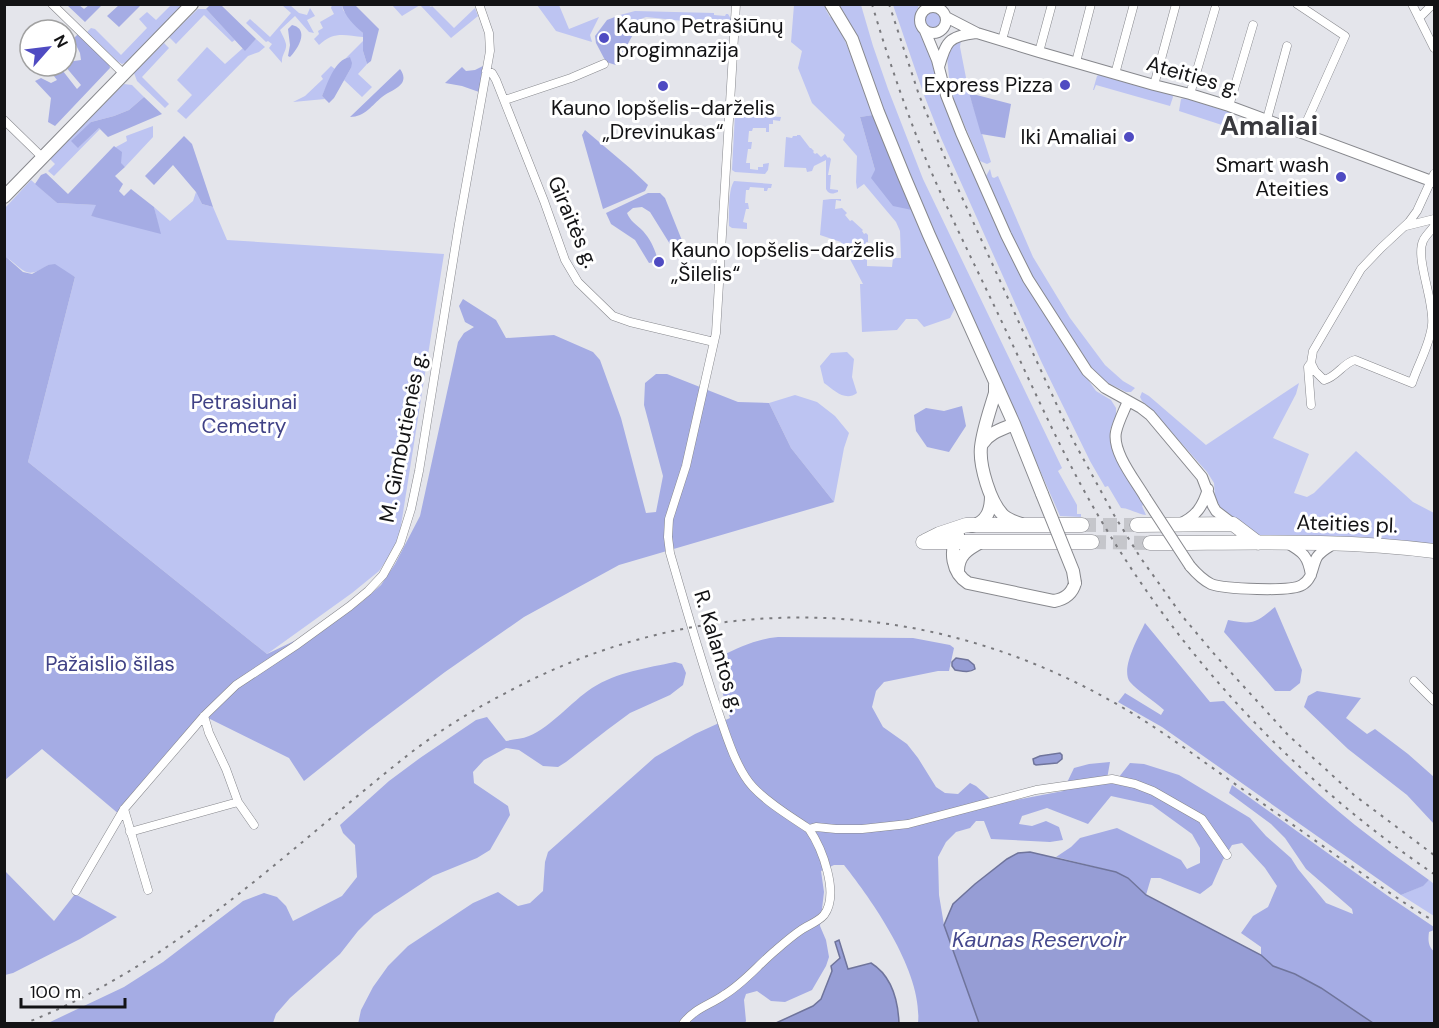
<svg xmlns="http://www.w3.org/2000/svg" width="1439" height="1028" font-family="'DM Sans',sans-serif">
	<rect width="100%" height="100%" fill="#e4e5eb"/>
	<path fill="#bdc4f2" d="M171 5H183L127 62 122 64 117 61 87 32 91 28 95 29 121 55 147 28 139 19 147 12 156 20Z
		M282 5H290L299 13 307 15 310 8 315 16 307 20 314 33 309 32 295 16 280 30C282 35 285 39 286 44 287 51 281 55 282 63L269 48 272 44 268 41 266 42 246 23 250 19 270 37 291 13Z
		M332 5H342L343 10 363 33V37C345 35 333 31 319 45L314 39 319 34 318 31 323 28 320 22 334 14 331 8Z
		M392 5H428L431 7 432 6 454 28 475 8 478 16 451 38 420 5 402 16Z
		M537 5H559L569 29 599 17 590 35 592 42 556 31Z
		M794 5H826L828 7 826 10 830 17 833 16C850 48 861 81 873 115L860 117 875 170 912 210 955 308 950 318 924 327 917 319H906L897 330 862 332 860 284H863L841 242 820 235 823 200 831 199H841V201L836 200 835 209 842 208 847 213 845 215 850 221 852 220 863 230 862 231 864 234 866 233 868 235V242H866L865 251 867 252V266L892 267 893 258H901L900 231 896 222 864 184 857 189 856 182 857 156 843 140 845 135 812 103 798 68 802 51 791 42Z
		M838 5H861L873 46 888 89 923 179 1062 468 1058 471 1077 505V514H1081V517L1060 516 972 316 934 234 890 127 860 44 844 13Z
		M893 5H919L915 16 916 27 925 39 943 100 1040 305 1089 381 1096 391 1111 400 1116 408V416L1110 430V441L1113 450 1144 504 1142 506 1146 515C1137 514 1129 508 1121 508L1108 486 1105 487 1090 461 1041 361 941 138 924 95Z
		M198 9H206L235 40 232 42 204 15 176 44 169 37Z
		M635 11 714 13V15L725 16 726 14H728L731 19 730 26 646 17 641 19 635 31 620 15Z
		M924 20a9 9 0 1 1 18 0a9 9 0 1 1-18 0Z
		M256 39 265 47 259 52 248 56 186 119 177 111 192 95 177 80 207 47 225 64 243 48 245 50Z
		M961 39 960 47 969 93 991 162 987 164 980 161 951 94 949 77 947 57 952 44Z
		M363 41V51L367 64 358 74 372 87 362 97 344 80 351 68 350 57 346 58Z
		M164 43 169 48 142 77 169 104 165 108 137 81 134 73Z
		M331 66 335 69 322 96 325 99 293 102 305 96 323 79 321 76Z
		M1100 74 1172 93 1173 97 1170 106 1096 85 1094 90H1093L1097 76Z
		M124 84 132 85 144 97 129 110 114 116 91 122 78 148 99 128 100 129 54 176 48 171 55 164 50 159Z
		M1185 98 1232 113 1234 115 1230 126 1228 127 1179 111 1181 99Z
		M735 114 781 117 780 121 773 120V124H769V132H766V128H753L752 131H749L748 142H752L751 149H748L746 163H750V169L758 170V167H763V164L769 163 768 170 765 174 735 172 732 170Z
		M153 126V137L125 167 121 164 116 147 127 141 126 136Z
		M797 135H800L810 148H811L814 151 813 152 815 154 817 153 821 157 825 154 828 158 829 157 831 159 828 175H831L830 189 838 190V192C833 194 829 195 826 189V160L814 166 812 171 807 172 806 168 784 167 786 137 792 138 793 136H797Z
		M990 169 992 177 994 178 998 176 1033 257 1070 318 1105 365 1123 381 1135 388 1131 392H1126L1106 382 1089 365 1028 269 1017 247 986 176Z
		M31 180 57 203 97 205 91 216 158 225 154 207 170 221 193 201 196 192 202 204 213 207 227 240 444 254 399 538 388 558 379 571 352 593 267 654 28 462 75 277 48 265C25 281 24 269 6 257L5 258V208Z
		M734 181 772 184 771 188H768L767 191H764V188L750 187 749 190H746L745 203H748L749 209H746L743 222 747 223V229L732 228 729 226C729 214 728 190 734 181Z
		M847 352 854 359 852 377 857 393C845 402 834 390 824 383L820 366 831 353Z
		M1299 383 1296 394 1273 438 1309 454 1294 493 1307 497 1314 493 1356 451 1413 502 1434 513V547L1263 536 1253 534 1224 512 1217 504 1215 497 1214 483 1207 472 1150 408 1142 401 1140 397 1142 392 1149 396 1206 445Z
		M795 395 817 402 835 416 849 433 844 448 834 502 791 448 769 403Z
		M1429 880 1434 884V916L1401 895 1422 886Z"/>
	<path fill="#a5ace4" d="M67 5H79L84 9 89 5H102L85 22Z
		M124 5H141L119 27 107 16 119 5Z
		M210 5H221L256 39 245 51 206 9Z
		M342 5H355L379 29 371 61 367 64 363 51V33C354 25 345 17 342 5Z
		M620 15 635 31 616 65 606 62 596 43 595 36 607 20Z
		M292 25C310 29 298 49 290 57L288 56 290 45 288 29Z
		M78 34 109 63 110 68 55 126 48 122 51 98 35 81 41 78 51 83 57 80 48 68 49 66H59L77 89 81 85 65 66 67 62 81 60 80 53 73 39Z
		M350 57 352 63 351 68 334 98 329 103 322 96C328 83 334 60 350 57Z
		M483 66 479 92 462 86 445 83 462 67 466 71 475 70Z
		M400 69C403 73 405 78 402 83 398 89 388 92 382 97 372 105 365 117 350 117Z
		M969 93 1011 104 1005 138 981 134Z
		M144 97 162 114 108 137 99 128 78 148 71 141 91 122 114 116 129 110Z
		M873 115 912 210 893 206 871 178 875 170 860 117Z
		M585 130 631 169 648 185 645 191 603 209 582 135Z
		M184 136 192 144 213 207 202 204 196 192 173 165 154 185 145 176Z
		M114 146 122 152 121 163 125 167 115 176 123 184 119 191 124 196 131 189 154 207 161 234 91 216 96 205 57 203 35 184 41 175 46 173 68 194Z
		M648 193H660L665 198 689 258 681 259 678 257 650 212 642 207 633 208 627 213C630 221 637 225 643 231 650 239 654 247 657 257L654 262 649 263 635 240 611 224 606 213Z
		M6 257 23 272 32 274 48 265 55 264 75 277 28 462 267 654 336 621 363 601 381 585 395 564 420 516 458 342 464 333 474 327 465 322 459 306 463 299 496 320 506 338 554 335 593 352 600 360 621 418 646 513 656 512 663 476 644 405 645 383 656 374H667L738 402 769 403 791 448 834 502 619 565 524 617 445 672 368 730 304 781 289 758 204 716 120 815 42 749 5 780 4 258Z
		M962 406 966 426 949 452 927 447 916 431 914 415 926 408 944 411Z
		M1275 607 1302 670 1300 683 1290 691H1275L1224 632 1228 620C1254 625 1255 623 1275 607Z
		M1145 623 1210 702 1224 701C1265 745 1308 787 1355 825 1379 844 1404 862 1429 880L1423 886 1401 895 1162 727 1118 702 1125 693 1161 715 1164 710C1154 701 1138 691 1130 682 1120 669 1139 636 1145 623Z
		M778 637 913 638 950 645 954 648 949 671H938L884 682 876 691 872 707 883 727 907 744 918 758 936 787 945 793 958 794 970 783 976 786 996 804 1063 791 1074 768 1089 764 1110 762 1107 779 1115 782 1130 763 1144 764 1179 775 1250 818 1266 836 1291 858 1298 869 1326 903 1353 914 1352 909 1306 869 1285 838 1271 824 1229 793 1232 785 1388 896 1434 927V930L1429 932C1428 939 1428 947 1434 951V1023H1373L1321 988 1296 974 1273 966 1261 955V947L1241 933 1253 916 1268 907 1277 886 1265 868 1242 843 1232 845 1223 860 1212 885 1200 894 1160 878H1151L1146 895 1128 878 1116 872 1056 857 1071 847 1080 838 1117 828 1181 860 1187 869 1200 863V848L1192 834 1152 805 1111 796 1088 824 1047 808 1022 816 1019 824 1032 826 1046 821 1059 827 1063 840 1050 842 991 839 984 821H976L970 828 956 832 946 842 938 857 939 895 944 925 979 1023H918C923 973 874 903 844 865H834L821 871 824 892 820 926 826 940 829 957 826 966 812 990 785 1002 771 1001 757 991 746 994 744 1000 746 1021 745 1023 358 1024 361 1010 373 987 388 966 408 946 473 903 498 892 518 906 530 903 543 891 545 862 548 852 655 757 695 734 730 718 722 691 719 671 721 656C740 647 757 639 778 637Z
		M675 662 682 664 686 673 683 685 670 695 630 713 607 730 566 762 558 767 543 766 519 750 506 748 484 760 473 772 474 783 508 806 510 815 490 850 477 858 433 876 374 915 358 931 340 954 290 998 276 1014 273 1023H48L124 987 163 962 243 901 264 893 277 897 286 906 293 921 342 896 357 877 355 845 343 833 340 825 389 781 420 758 476 720 487 717 506 741C514 739 522 739 529 736 551 727 571 702 592 688 617 672 647 668 675 662Z
		M1317 691 1361 698 1346 718 1367 734 1375 729 1408 754 1434 777V824L1407 795 1348 749 1304 707 1308 696Z
		M4 870 54 921 75 894 117 917 80 939 13 973 5 975Z"/>
	<path fill="#969dd5" stroke="#6f749b" stroke-width="1.5" d="M956 658 968 660 974 665 975 669C969 673 962 671 955 670L952 666V662Z
		M1060 753 1062 755V759L1057 763 1036 765 1034 764 1033 759 1040 756Z
		M1030 852 1116 872 1128 878 1146 895 1261 955 1273 966 1295 974 1321 988 1373 1023H979L944 925 953 904 975 884 1007 859 1018 853Z
		M839 940 848 969 871 963C892 976 898 1000 899 1023H776L813 1006 821 999 832 971 831 966 840 958 835 942Z"/>
	<g fill="none" stroke-linecap="round" stroke-linejoin="round">
		<path stroke="#c5c6cb" stroke-width="14" stroke-dasharray="14 7" stroke-linecap="butt" d="M1082 525H1137
			M1092 542 1150 543"/>
		<defs>
			<path id="street" d="M52 4 124 74
				M736 4 716 333 686 466 669 519 668 537 670 553C685 605 700 657 717 708 725 732 736 769 753 787 769 804 790 816 809 829L816 827 836 829H862L908 824 1036 790 1112 779 1135 784 1153 791 1202 819 1227 855
				M1297 4 1345 36 1302 132
				M1412 4 1434 48
				M1419 18 1433 4
				M1002 40 1012 4
				M1039 52 1052 4
				M1076 62 1091 4
				M486 71 492 73 496 80 544 201 565 260 578 282 613 316 630 322 714 342
				M1115 74 1134 4
				M1154 85 1176 4
				M1190 94 1215 9
				M505 100 571 78 604 64
				M1229 106 1253 25
				M1267 119 1287 46
				M4 120 43 158
				M1406 226 1434 219
				M1311 363 1315 371 1324 380C1337 377 1343 363 1355 360L1412 383C1418 364 1430 345 1432 325 1435 302 1415 259 1423 241 1425 236 1431 231 1434 226
				M1311 405 1308 367 1311 363 1313 351 1361 269 1381 248 1409 222 1417 211 1434 174
				M1414 681 1434 701
				M204 716 209 733 226 769 238 802 254 825
				M124 809 148 890
				M130 832 238 802
				M76 891 124 809 204 716 236 685 295 646 350 606 368 591 383 575 400 544 411 509 419 471 459 224 490 51 489 33 479 4
				M683 1024C693 1009 710 1005 724 995 744 983 758 965 776 950 784 943 792 936 801 930 808 925 818 922 824 915 840 894 822 848 809 829"/>
			<path id="secondary" d="M920 20a13 13 0 1 1 26 0a13 13 0 1 1-26 0Z
				M946 17 977 33 1039 52 1154 85 1190 94 1229 106 1434 182
				M925 31 937 60 946 95 961 133 1006 235 1028 279 1087 371 1105 388 1141 408 1150 415 1202 477 1213 506 1216 511 1233 524
				M939 67C946 42 948 36 976 33
				M1128 401C1124 411 1118 422 1116 432 1112 452 1135 480 1145 497
				M1179 524C1196 517 1203 506 1208 489
				M1287 543C1303 552 1308 556 1311 575
				M1190 566C1196 573 1203 580 1211 584 1224 589 1291 592 1302 585 1313 579 1312 566 1317 557 1321 551 1329 547 1335 543"/>
			<path id="primary" d="M831 4 852 39 878 112 904 176 929 235 1014 424 1042 494
				M4 197 192 4
				M995 385V393C990 410 983 429 981 447 979 465 990 503 1004 516 1009 520 1015 522 1021 524
				M983 443C990 432 1003 429 1014 424
				M972 526C987 522 991 510 991 496
				M958 535C949 551 952 573 968 583L1054 601C1065 599 1072 594 1075 583
				M958 571C958 555 968 549 981 542"/>
			<path id="highway" d="M1137 525 1233 524 1258 543
				M925 541 939 534 966 525H1082
				M923 542H1092
				M1150 543C1245 543 1340 539 1434 551"/>
		</defs>
		<use href="#street" stroke="#87888d" stroke-width="9"/>
		<use href="#secondary" stroke="#87888d" stroke-width="12"/>
		<use href="#primary" stroke="#87888d" stroke-width="14"/>
		<use href="#highway" stroke="#87888d" stroke-width="15"/>
		<use href="#street" stroke="#fff" stroke-width="8"/>
		<use href="#secondary" stroke="#fff" stroke-width="10"/>
		<use href="#primary" stroke="#fff" stroke-width="12"/>
		<use href="#highway" stroke="#fff" stroke-width="14"/>
		<path stroke="#7a7a7e" stroke-width="2" stroke-dasharray="3 6" stroke-linecap="butt" d="M872 4C886 52 902 99 920 145 944 204 973 261 1000 318 1033 387 1063 457 1102 522 1185 662 1300 783 1434 874
			M889 4 919 95 955 182 1032 351 1073 440 1114 515 1140 557 1183 617 1215 655 1288 735 1354 795 1434 855
			M23 1024C174 966 288 849 413 751 441 730 471 711 502 695 699 587 926 593 1120 706 1158 728 1193 754 1228 779 1268 807 1307 835 1347 863 1376 883 1404 904 1434 921"/>
		<defs>
			<path id="secondary-bridge" d="M1145 497 1190 566"/>
			<path id="primary-bridge" d="M1042 494 1073 571 1075 583"/>
		</defs>
		<use href="#secondary-bridge" stroke="#87888d" stroke-width="12" stroke-linecap="butt"/>
		<use href="#primary-bridge" stroke="#87888d" stroke-width="14" stroke-linecap="butt"/>
		<use href="#secondary-bridge" stroke="#fff" stroke-width="10"/>
		<use href="#primary-bridge" stroke="#fff" stroke-width="12"/>
	</g>
	<g fill="#4f4bc2" stroke="#fff" stroke-width="2">
		<circle cx="604" cy="38" r="6"/>
		<circle cx="1065" cy="85" r="6"/>
		<circle cx="663" cy="86" r="6"/>
		<circle cx="1129" cy="137" r="6"/>
		<circle cx="1341" cy="177" r="6"/>
		<circle cx="659" cy="262" r="6"/>
	</g>
	<g text-anchor="middle" stroke-width="6" stroke-linejoin="round" paint-order="stroke">
		<g font-size="21" fill="#131315" stroke="#fff" text-anchor="end">
			<text x="616" y="33" text-anchor="start">Kauno Petrašiūnų<tspan x="616" dy="24">progimnazija</tspan></text>
			<text x="1053" y="92">Express Pizza</text>
			<text x="663" y="115" text-anchor="middle">Kauno lopšelis-darželis<tspan x="663" dy="24">„Drevinukas“</tspan></text>
			<text x="1117" y="144">Iki Amaliai</text>
			<text x="1329" y="172">Smart wash<tspan x="1329" dy="24">Ateities</tspan></text>
			<text x="671" y="257" text-anchor="start">Kauno lopšelis-darželis<tspan x="671" dy="24">„Šilelis“</tspan></text>
		</g>
		<g font-size="21" fill="#131315" stroke="#fff">
			<text transform="translate(1193 76) rotate(16)" y="7">Ateities g.</text>
			<text transform="translate(573 222) rotate(67)" y="7">Giraitės g.</text>
			<text transform="translate(403 437) rotate(-79)" y="7">M. Gimbutienės g.</text>
			<text transform="translate(1347 524) rotate(2)" y="7">Ateities pl.</text>
			<text transform="translate(719 651) rotate(73)" y="7">R. Kalantos g.</text>
		</g>
		<g font-size="21" fill="#404286" stroke="#fff">
			<text x="244" y="409">Petrasiunai<tspan x="244" dy="24">Cemetry</tspan></text>
			<text x="110" y="671">Pažaislio šilas</text>
		</g>
		<g font-size="22" font-style="italic" fill="#45488d" stroke="#fff">
			<text x="1039" y="947">Kaunas Reservoir</text>
		</g>
		<g font-size="27" font-weight="bold" fill="#39393e" stroke="#fff">
			<text x="1269" y="135">Amaliai</text>
		</g>
	</g>
	<rect width="1439" height="1028" fill="none" stroke="#131315" stroke-width="12"/>
	<g transform="translate(48 48) rotate(62)"><circle r="28" fill="#ffffff" stroke="#a1a1a1" stroke-width="1.5"/>
	<path d="M0-4.5L10 22L0 15L-10 22Z" fill="#4f4bc2"/>
	<text y="-9" font-size="16" font-weight="bold" text-anchor="middle" fill="#131315">N</text>
	</g>
	<path d="M21 998v9h104v-9" fill="none" stroke="#131315" stroke-width="3"/>
	<text x="30" y="998" font-size="18" fill="#131315" stroke="#ffffff" stroke-width="4.5" paint-order="stroke">100 m</text>
</svg>
